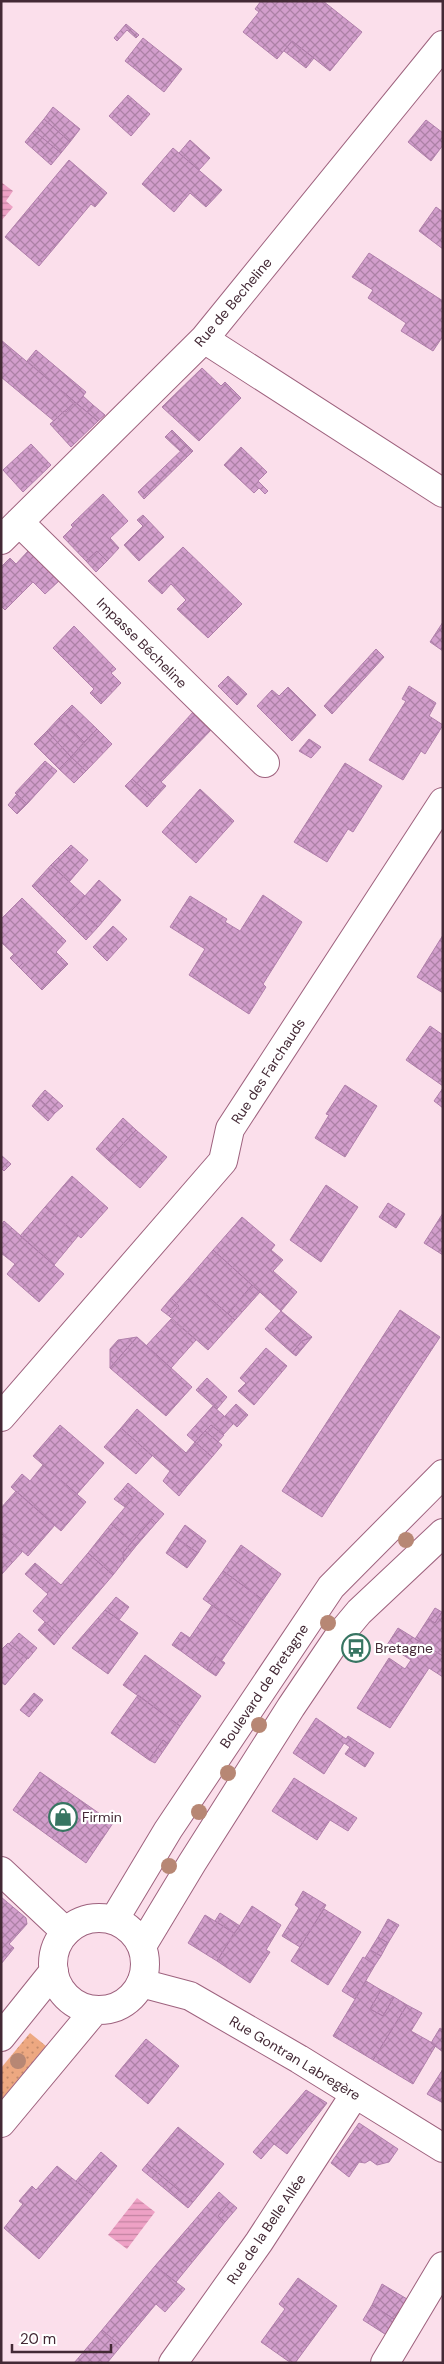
<svg xmlns="http://www.w3.org/2000/svg" width="444" height="2364" font-family="'DM Sans',sans-serif">
	<defs>
		<pattern id="grass-dots" width="8" height="8" patternUnits="userSpaceOnUse" patternTransform="scale(1.25)"><rect width="8" height="8" fill="#eda881"/><path d="M2 2h.1M6 6h.1" fill="none" stroke="#c2896a" stroke-width="1.8" stroke-linecap="round"/></pattern>
		<pattern id="water-rules" width="6" height="5" patternUnits="userSpaceOnUse" patternTransform="scale(1.25)"><rect width="6" height="5" fill="#eea1c5"/><path d="M0 2.5h6" fill="none" stroke="#c283a1"/></pattern>
		<pattern id="building-cross-hatch" width="8" height="8" patternUnits="userSpaceOnUse" patternTransform="scale(1.25)"><rect width="8" height="8" fill="#d29ecc"/><path d="M0 0l8 8M0 8l8-8" fill="none" stroke="#ac81a6"/></pattern>
	</defs>
	<rect width="100%" height="100%" fill="#fbdfeb"/>
	<path fill="url(#grass-dots)" d="M30 2033 46 2046 1 2100V2068Z"/>
	<path fill="url(#water-rules)" d="M1 182 13 191 6 201 13 207 1 221Z
		M137 2198 155 2212 127 2249 108 2235Z"/>
	<path fill="url(#building-cross-hatch)" stroke="#b07fab" d="M261 1H323L362 32 330 71 292 41 277 59 243 32 259 12 255 9Z
		M126 24 139 35 136 38 127 30 117 41 114 38Z
		M143 38 182 69 164 92 125 61Z
		M292 41 314 58 306 68 284 51Z
		M128 95 150 114 131 136 109 116Z
		M53 107 80 129 70 142 44 119Z
		M44 119 70 142 61 153 34 131Z
		M426 120 443 133V145L431 161 408 142Z
		M34 131 61 153 51 165 25 142Z
		M190 140 210 158 199 170 179 153Z
		M173 148 222 190 206 207 190 193 174 212 142 184Z
		M69 160 107 193 95 207 91 204 39 266 5 237Z
		M436 207 443 212V249L419 231Z
		M369 253 443 301V336L433 351 401 331 406 323 368 298 373 290 352 277Z
		M1 340 75 402 66 412 64 411 54 421 1 377Z
		M36 350 86 392 77 404 27 361Z
		M202 368 221 386 225 382 241 398 199 441 162 407Z
		M83 396 93 405 87 412 77 404Z
		M75 402 98 421 71 447 50 424Z
		M93 405 105 415 98 421 87 412Z
		M172 430 187 445 180 451 165 437Z
		M31 444 51 465 23 492 3 470Z
		M187 445 193 451 144 499 138 492Z
		M241 447 267 472 258 481 268 491 265 494 259 488 254 493 224 465Z
		M103 494 128 521 110 538 119 548 107 561 97 551 86 561 63 537 73 527 71 525Z
		M143 515 164 537 139 561 124 545 143 526 137 520Z
		M183 547 242 604 208 638 177 609 186 600 171 584 162 594 148 581Z
		M29 550 60 580 45 594 33 582 5 610 1 606V567L10 558 16 564Z
		M97 551 107 561 96 572 86 561Z
		M443 622V651L430 642Z
		M74 626 116 669 111 673 121 683 101 704 90 693 94 689 53 648Z
		M376 649 384 657 332 714 324 706Z
		M228 676 247 694 237 705 218 686Z
		M409 686 436 703 429 716 443 725 425 754 421 751 403 780 369 760 406 701 402 699Z
		M288 687 316 715 292 741 257 706 272 690 279 696Z
		M72 705 97 729 84 742 59 718Z
		M194 711 212 729 161 782 166 786 154 799 132 779Z
		M59 718 84 742 71 757 47 731Z
		M97 729 112 744 86 771 71 757Z
		M47 731 71 757 59 769 34 744Z
		M309 739 321 747 311 758 299 751Z
		M71 757 86 771 74 783 59 769Z
		M45 761 57 771 27 804 15 793Z
		M345 763 382 786 353 832 348 829 327 862 294 842Z
		M132 779 154 799 147 807 125 786Z
		M200 789 234 821 196 863 162 832Z
		M17 794 27 804 17 814 8 805Z
		M71 845 88 860 69 882 51 865Z
		M51 865 85 896 64 918 32 886Z
		M99 880 121 900 98 927 76 906Z
		M263 895 302 922 263 984 266 987 249 1014 189 975 205 949 170 927 190 896 227 919 225 922 240 931Z
		M22 898 66 941 56 952 68 964 42 990 19 967 23 963 1 942V919Z
		M76 906 98 927 86 940 64 918Z
		M113 926 127 939 107 961 93 947Z
		M443 935V993L417 977Z
		M14 954 23 963 19 967 10 958Z
		M430 1026 443 1035V1086L406 1060Z
		M345 1085 377 1106 345 1157 315 1138 329 1115 326 1114Z
		M443 1088V1108L434 1101Z
		M45 1090 63 1106 55 1113 38 1098Z
		M38 1098 55 1113 48 1121 32 1106Z
		M123 1118 136 1130 108 1160 96 1149Z
		M136 1130 167 1157 140 1188 108 1160Z
		M1 1155 11 1164 4 1171 1 1168Z
		M72 1176 108 1208 81 1238 45 1207Z
		M326 1185 358 1207 321 1262 290 1240Z
		M388 1203 405 1214 396 1228 379 1217Z
		M45 1207 78 1236 54 1265 20 1236Z
		M443 1213V1255L424 1243Z
		M242 1217 275 1245 271 1250 283 1260 273 1271 297 1292 281 1311 213 1250Z
		M4 1221 64 1274 39 1302 7 1274 15 1264 1 1253V1225Z
		M213 1250 252 1285 228 1314 188 1279Z
		M188 1279 235 1320 208 1350 169 1316 179 1306 171 1298Z
		M252 1285 260 1292 235 1320 228 1314Z
		M171 1298 179 1306 169 1316 161 1310Z
		M400 1310 440 1337 322 1517 282 1491Z
		M281 1311 312 1337 302 1341 292 1353 265 1329Z
		M171 1319 196 1340 171 1368 146 1346Z
		M137 1337 192 1387 166 1416 110 1368Z
		M137 1337 110 1368V1349L118 1340Z
		M312 1337 296 1356 292 1353 302 1341Z
		M266 1348 287 1366 254 1405 238 1391 246 1383 240 1378Z
		M207 1378 227 1397 217 1409 196 1390Z
		M236 1404 248 1415 237 1427 225 1416Z
		M213 1406 233 1424 223 1435 211 1425 203 1433 195 1426Z
		M137 1409 186 1453 195 1442 212 1457 187 1486 121 1428Z
		M60 1425 104 1463 77 1494 33 1456Z
		M211 1425 224 1435 218 1442 205 1431Z
		M195 1426 203 1433 195 1442 187 1435Z
		M121 1428 152 1456 136 1474 104 1447Z
		M205 1431 222 1445 212 1457 195 1442Z
		M43 1465 86 1502 61 1531 11 1487 22 1474 30 1481Z
		M170 1471 187 1486 179 1496 163 1481Z
		M128 1483 164 1514 156 1523 152 1519 132 1542 111 1524 133 1498 123 1489Z
		M123 1489 133 1498 125 1507 114 1499Z
		M16 1491 55 1525 28 1556 1 1533V1508Z
		M152 1519 156 1523 136 1546 132 1542Z
		M111 1524 132 1542 123 1553 124 1561 113 1575 88 1553Z
		M185 1525 206 1541 198 1553 176 1538Z
		M1 1533 22 1552 1 1575Z
		M176 1538 198 1553 187 1568 166 1553Z
		M132 1542 136 1546 124 1561 123 1553Z
		M241 1545 281 1574 263 1600 223 1571Z
		M88 1553 113 1575 61 1636 33 1611 48 1594 25 1574 35 1563 61 1585Z
		M223 1571 263 1600 244 1628 203 1599Z
		M116 1597 129 1607 119 1620 105 1610Z
		M212 1605 244 1628 222 1660 216 1656 207 1670 181 1651Z
		M435 1608 442 1612 435 1623 428 1619Z
		M105 1610 138 1633 108 1674 72 1648Z
		M442 1612 443 1613V1656L415 1639 428 1619 435 1623Z
		M45 1622 61 1636 54 1645 38 1630Z
		M398 1628 443 1656V1677L429 1668 390 1728 357 1708 389 1658 405 1669 411 1660 387 1645Z
		M181 1632 190 1638 181 1651 172 1645Z
		M19 1633 37 1648 28 1659 9 1644Z
		M8 1643 27 1659 5 1685 1 1682V1650Z
		M145 1655 201 1696 180 1726 123 1685Z
		M216 1656 225 1663 216 1676 207 1670Z
		M34 1693 43 1700 29 1717 20 1710Z
		M138 1695 180 1726 168 1744 163 1740 149 1760 111 1733Z
		M316 1718 346 1739 348 1736 374 1753 365 1767 345 1754 350 1747 344 1743 324 1774 293 1753Z
		M163 1740 168 1744 155 1763 149 1760Z
		M40 1772 113 1823 86 1863 13 1810Z
		M294 1778 357 1818 348 1831 330 1820 317 1840 272 1811Z
		M303 1891 326 1905 300 1947 282 1936 299 1908 295 1905Z
		M1 1897 26 1918 27 1924 9 1944 14 1948 1 1964Z
		M252 1906 281 1925 266 1950 270 1952 250 1983 217 1961Z
		M324 1909 361 1932 328 1985 291 1961Z
		M220 1913 240 1926 234 1933 215 1921Z
		M205 1915 234 1933 217 1961 188 1943Z
		M388 1919 399 1925 388 1943 378 1937Z
		M378 1937 388 1943 381 1956 370 1950Z
		M370 1950 381 1956 375 1965 365 1958Z
		M363 1957 375 1965 355 1999 342 1991Z
		M366 1981 381 1990 370 2009 383 2016 394 1997 407 2005 373 2060 333 2036Z
		M381 1990 394 1997 383 2016 370 2009Z
		M407 2005 422 2013 411 2031 436 2045 413 2084 373 2060Z
		M440 2028 443 2030V2052L431 2043Z
		M146 2039 179 2066 148 2104 115 2076Z
		M443 2069V2103L427 2094Z
		M306 2090 327 2103 287 2154 274 2144 261 2159 253 2152Z
		M359 2123 398 2149 389 2162 377 2165 370 2160 365 2163 359 2162 349 2177 331 2163Z
		M178 2127 224 2164 193 2202 147 2164Z
		M101 2152 117 2166 93 2195 76 2181Z
		M147 2164 193 2202 188 2208 142 2170Z
		M57 2166 93 2195 39 2259 4 2228 23 2204 19 2201 32 2186 36 2190Z
		M219 2192 230 2202 218 2216 225 2222 176 2282 155 2266Z
		M230 2202 237 2208 225 2222 218 2216Z
		M155 2266 185 2289 165 2312 156 2304 121 2346 102 2330Z
		M298 2278 337 2306 295 2363H291L261 2342 285 2309 279 2304Z
		M382 2284 407 2299 397 2321 372 2305Z
		M372 2305 397 2321 388 2336 363 2320Z
		M102 2330 121 2346 107 2363H74Z"/>
	<g fill="none" stroke-linecap="round" stroke-linejoin="round">
		<defs>
			<path id="street" d="M204 339 443 493
				M19 522 265 763
				M1 540 204 339 443 45
				M1 1417 223 1161 230 1129 443 802
				M1 1871 66 1932
				M141 1983 190 1996 299 2059 443 2148
				M173 2363 259 2242 355 2094
				M385 2363 443 2266"/>
			<path id="secondary" d="M53 1964a46 46 0 1 1 92 0a46 46 0 1 1-92 0Z
				M114 1920 168 1830 331 1587 443 1474
				M142 1946 192 1863 291 1707 339 1636 359 1612 443 1533
				M1 2037 54 1971
				M1 2123 95 2010"/>
		</defs>
		<use href="#street" stroke="#9e627e" stroke-width="30"/>
		<use href="#secondary" stroke="#9e627e" stroke-width="30"/>
		<use href="#street" stroke="#fff" stroke-width="28"/>
		<use href="#secondary" stroke="#fff" stroke-width="28"/>
	</g>
	<g fill="#b78774">
		<circle cx="406" cy="1540" r="8"/>
		<circle cx="328" cy="1623" r="8"/>
		<circle cx="259" cy="1725" r="8"/>
		<circle cx="228" cy="1773" r="8"/>
		<circle cx="199" cy="1812" r="8"/>
		<circle cx="169" cy="1866" r="8"/>
		<circle cx="18" cy="2061" r="8"/>
	</g>
	<defs>
		<symbol id="bus-ring" viewBox="-11 -11 22 22"><circle r="9.5" fill="#fff" stroke="#377562" stroke-width="1.5"/><path d="M-5-6H5V4H4V6H2V4H-2V6H-4V4H-5ZM-3.5-4V0h7V-4ZM-3.5 1.2v1.5H-2V1.2ZM2 1.2v1.5H3.5V1.2Z" fill="#377562"/></symbol>
		<symbol id="shop-ring" viewBox="-11 -11 22 22"><circle r="9.5" fill="#fff" stroke="#377562" stroke-width="1.5"/><path d="M-5-2.5h2.3a2.7 3.5 0 0 1 5.4 0H5L5.5 6h-11ZM-1.5-2.5h3a1.5 2.3 0 0 0-3 0Z" fill="#377562"/></symbol>
	</defs>
	<g fill-rule="evenodd">
		<use href="#bus-ring" x="340" y="1632" width="32" height="32"/>
		<use href="#shop-ring" x="47" y="1801" width="32" height="32"/>
	</g>
	<g text-anchor="middle" stroke-width="4.5" stroke-linejoin="round" paint-order="stroke">
		<g font-size="14" fill="#432935" stroke="#fff">
			<text transform="translate(233 302) rotate(-50)" y="5">Rue de Becheline</text>
			<text transform="translate(142 643) rotate(45)" y="5">Impasse Bécheline</text>
			<text transform="translate(268 1071) rotate(-57)" y="5">Rue des Farchauds</text>
			<text transform="translate(264 1686) rotate(-56)" y="5">Boulevard de Bretagne</text>
			<text transform="translate(295 2058) rotate(31)" y="5">Rue Gontran Labregère</text>
			<text transform="translate(266 2229) rotate(-56)" y="5">Rue de la Belle Allée</text>
		</g>
		<g font-size="14" fill="#432935" stroke="#fff" text-anchor="start">
			<text x="375" y="1653">Bretagne</text>
			<text x="82" y="1822">Firmin</text>
		</g>
	</g>
	<rect width="444" height="2364" fill="none" stroke="#432935" stroke-width="5"/>
	<path d="M12 2344v8h99v-8" fill="none" stroke="#432935" stroke-width="2.5"/>
	<text x="20" y="2344" font-size="15" fill="#432935" stroke="#ffffff" stroke-width="4" paint-order="stroke">20 m</text>
</svg>
